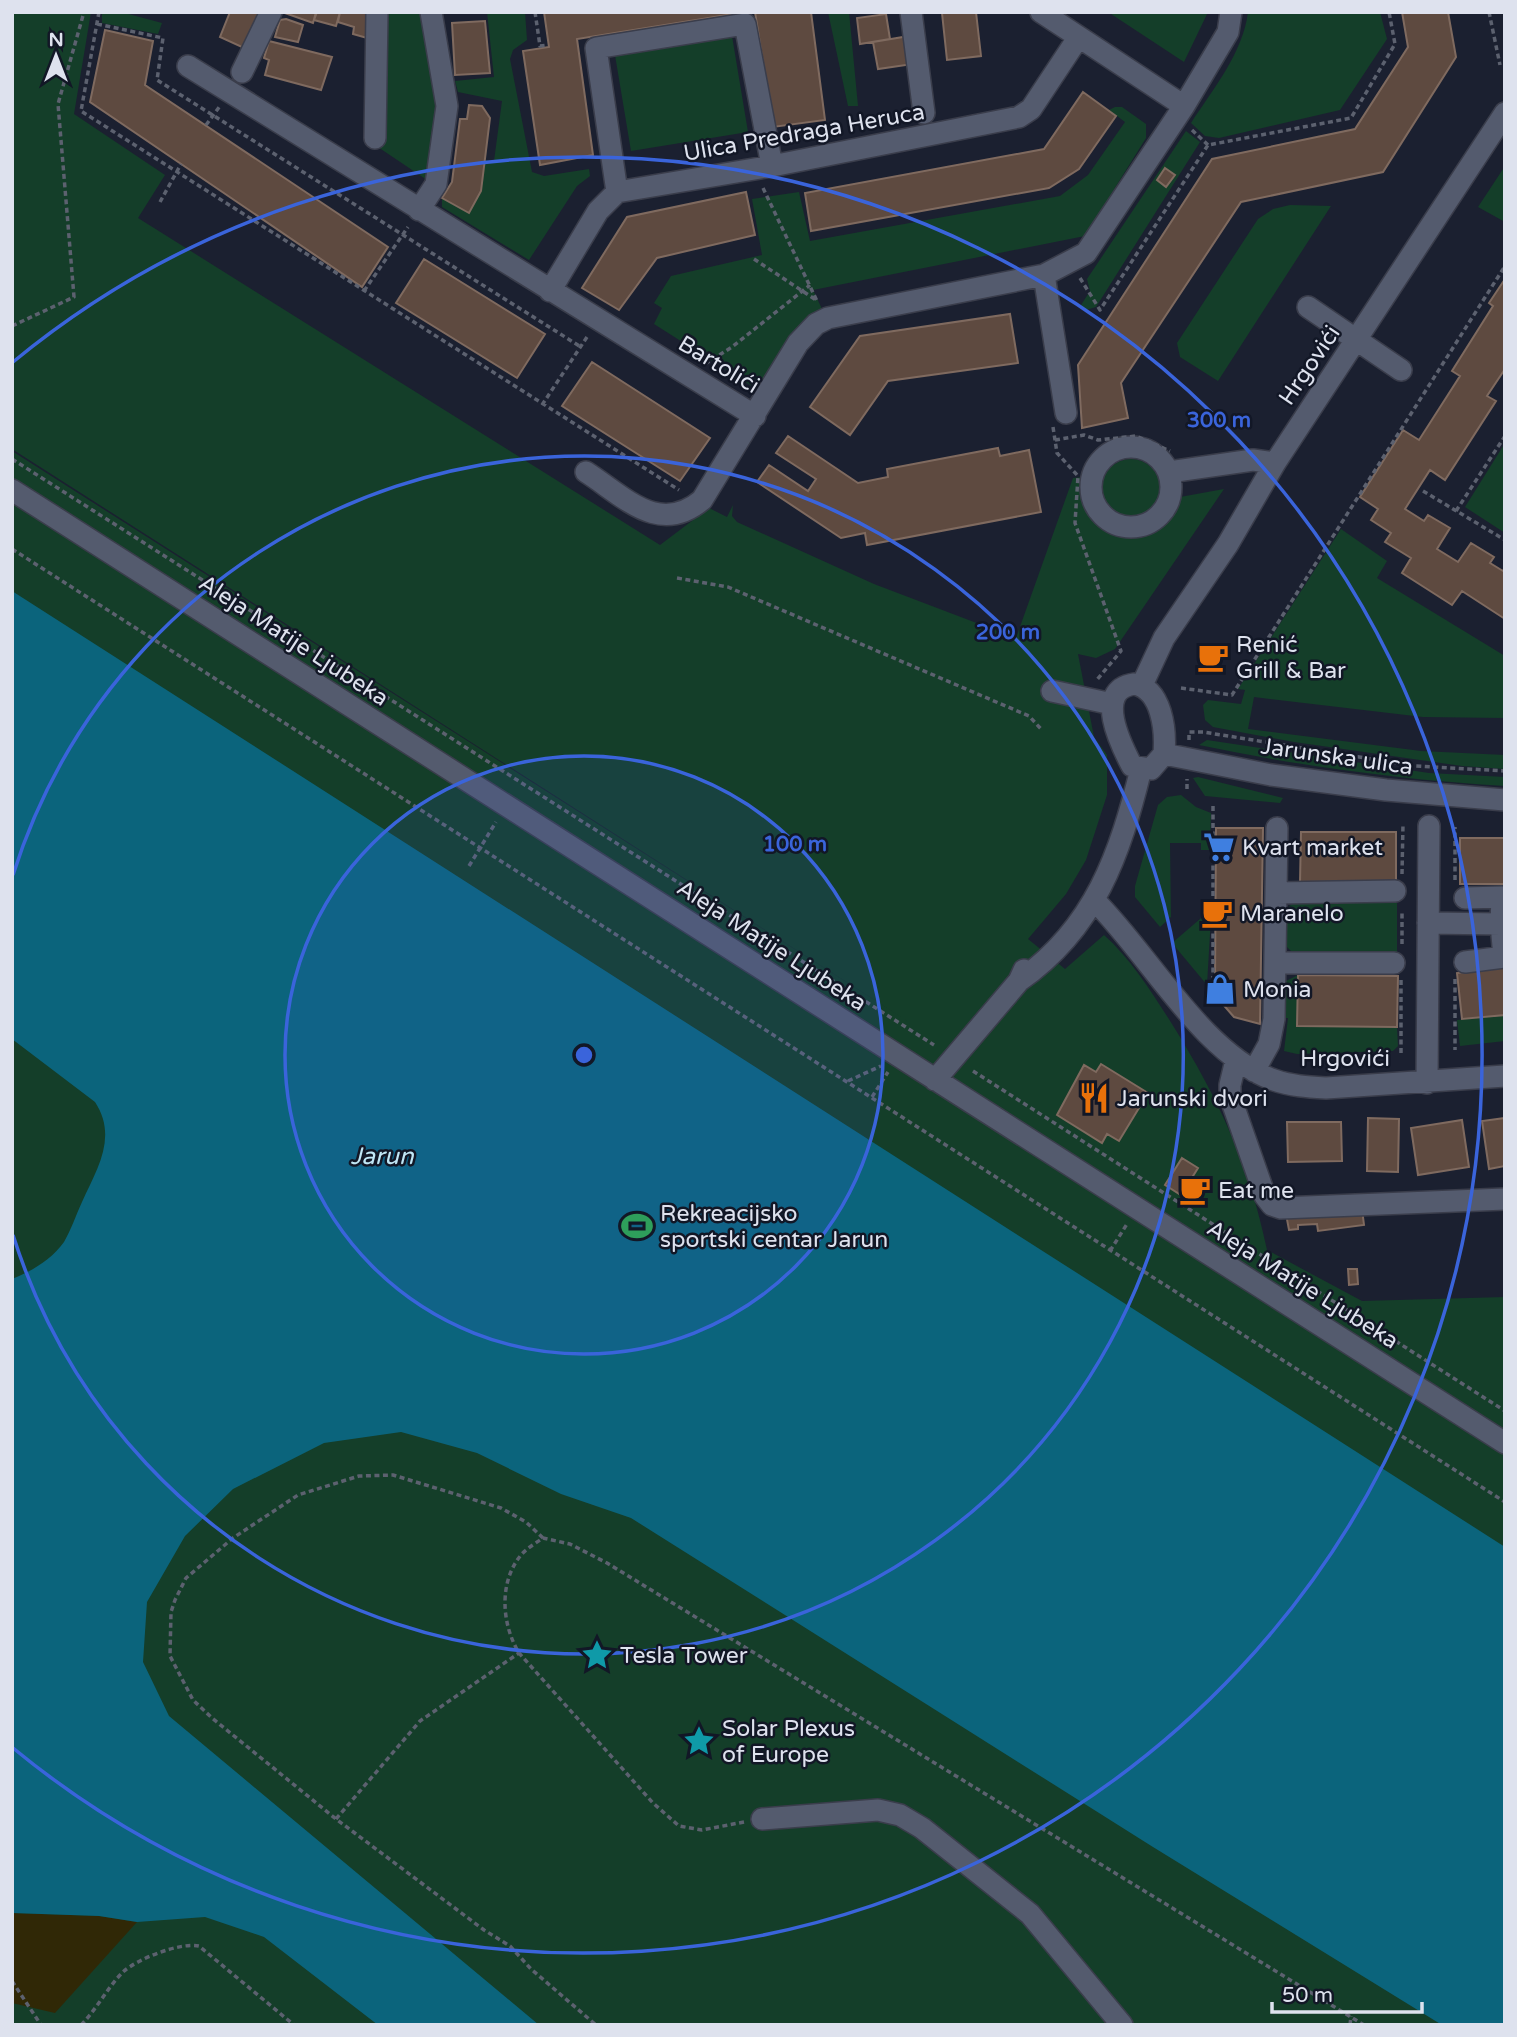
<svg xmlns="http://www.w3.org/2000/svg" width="1517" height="2037" font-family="'Varela Round',sans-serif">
	<rect width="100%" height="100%" fill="#1b2030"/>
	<path fill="#143e29" d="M12 12H91L74 114 165 175 138 218 660 545 709 508 727 517 733 505 732 516 737 522 874 584 1016 638 1073 478 1083 477C1082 498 1090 523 1112 533 1120 536 1132 536 1140 537L1166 522 1180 497 1224 489 1115 649 1096 658 1078 654 1094 737 1107 755V795L1086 860 1066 894 1028 939 1065 969 1104 935C1131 959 1153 994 1172 1024 1219 1100 1249 1163 1267 1250L1362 1301 1505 1297V2025H12V451L917 1027 12 449Z
		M102 12H121L162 23 158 34 102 23Z
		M383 12H424L437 83V114L427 180 366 139Z
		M487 12H525L527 40 513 50 510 59 532 172 544 176 589 169 590 176 577 186 529 260 442 207V198L469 213 481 191 485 160 494 161 502 101 458 92 455 81 494 77Z
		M828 12H849L858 106H848Z
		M1108 12H1208L1184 62Z
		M1248 12H1380L1387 39 1340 110 1219 138 1205 136 1191 123C1213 89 1243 53 1248 12Z
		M732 36 748 132 631 151 615 55Z
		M1115 107H1122L1146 124V138L1085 236 813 290 823 311 799 326 758 390 654 324 662 308 654 303 671 276 762 255 752 199 799 192 810 241 1060 196 1088 175 1125 122 1109 110Z
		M1186 131 1200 142 1096 307 1086 310 1081 305 1090 291 1087 279Z
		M1505 166V222L1478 207Z
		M1290 205 1331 206 1218 381 1180 357 1177 343 1258 219 1273 209Z
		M1505 443V533L1465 507Z
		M1102 488a29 29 0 1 1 58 0a29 29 0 1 1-58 0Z
		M1341 529 1387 561 1377 578 1505 656V718L1423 717 1254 697 1248 729 1421 751 1505 755V769L1462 766 1294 742 1213 727 1205 720 1203 705 1208 700 1241 704 1245 690 1238 689Z
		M1207 740 1429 773 1505 777V786C1402 780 1299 766 1199 745Z
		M1198 777 1283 798 1280 803 1205 796 1193 778Z
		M1181 795 1196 807 1211 813 1210 850H1201V843H1170L1171 917 1160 927 1135 897V886L1158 805 1167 797Z
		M1294 902 1397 903V955H1295L1284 944 1285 910Z
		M1207 913 1211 917 1207 985 1172 943Z
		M1298 975V1026L1397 1027 1398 1046 1393 1051 1297 1054 1284 1051 1288 1018H1282L1284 982Z
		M1505 1015V1041L1460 1046 1457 1020Z"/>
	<path fill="#302806" d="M12 1913 99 1916 137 1922 55 2013 12 2003Z"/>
	<path fill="#0b647c" d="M12 591 1505 1547V2025H1442L1153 1847 631 1518 561 1494 477 1453 401 1432 324 1443 233 1489 185 1536 147 1602 143 1662 169 1716 539 2025H378L264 1937 205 1917 137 1922 99 1916 12 1913V1279C32 1271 51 1260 64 1242 71 1230 76 1215 82 1202 97 1169 118 1137 95 1102L12 1039Z"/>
	<path fill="#5e4a40" stroke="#7f6a5f" stroke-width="2" d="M230 12H259L244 48 220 37Z
		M282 12H316L313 23Z
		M317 12H340L336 26 314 20Z
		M340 12H371L367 38 353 34 354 27 338 22Z
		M544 12H746L577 39 593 155 540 165 523 51 549 47Z
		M755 12H811L825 120 773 127Z
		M976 12 981 56 947 60 942 13Z
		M1402 12H1448L1456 57 1383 172 1241 202 1121 383 1128 418 1082 428 1078 365 1212 159 1355 129 1408 47Z
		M886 14 890 39 860 44 857 18Z
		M286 19 303 25 298 42 275 37 280 20Z
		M485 21 490 73 455 75 452 23Z
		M105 30 153 41 145 85 388 247 362 287 90 102Z
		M909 36 913 64 878 69 873 42Z
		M269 41 332 57 321 90 265 75 269 60 264 58Z
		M1083 92 1116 116 1079 169 1049 188 811 231 805 193 1044 149Z
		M469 105 482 106 490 118 481 191 469 213 442 198 452 182 460 119H467Z
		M1165 168 1175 175 1166 187 1157 180Z
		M746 192 755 235 657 258 619 310 582 288 627 217Z
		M424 259 545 334 517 378 396 303Z
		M1505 279V369L1487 396 1496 401 1445 480 1430 470 1405 509 1424 521 1428 515 1450 528 1437 549 1458 562 1471 543 1494 557 1490 563 1503 571 1505 568V619L1462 591 1452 605 1402 573 1411 558 1385 542 1391 533 1371 520 1378 509 1360 497 1403 430 1419 440 1460 376 1452 371 1493 306 1489 303Z
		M1010 314 1018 363 888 381 850 435 810 407 860 336Z
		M592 362 710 438 680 481 562 406Z
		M788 436 858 483 888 477 887 469 998 448 1000 456 1029 450 1041 512 867 545 865 533 841 538 757 482 769 465 808 491 816 479 776 453Z
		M1216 828H1263L1260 1024 1234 1017 1220 1001 1215 982Z
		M1301 832H1396V883H1300Z
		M1460 838H1505V884H1460Z
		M1505 967V1015L1462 1019 1457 973Z
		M1298 975 1398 976 1397 1027 1297 1026Z
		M1101 1064 1148 1093 1119 1141 1107 1134 1102 1143 1057 1115 1084 1065 1096 1072Z
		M1368 1118 1399 1119 1398 1172 1367 1171Z
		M1505 1118V1166L1489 1169 1482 1121Z
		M1462 1120 1469 1167 1418 1175 1411 1128Z
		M1287 1122H1341L1342 1161 1288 1162Z
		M1182 1158 1198 1168 1181 1195 1165 1185Z
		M1362 1209 1364 1225 1318 1231 1317 1224 1298 1225V1229L1289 1230 1286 1214Z
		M1348 1269H1357L1358 1284 1349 1285Z"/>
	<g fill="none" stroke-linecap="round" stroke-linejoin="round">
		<defs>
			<path id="minor" d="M911 12 924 113
				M1041 12 1184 106
				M188 66 755 416
				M242 72 271 12
				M375 138 377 12
				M617 192 596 48 745 24 772 166
				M419 210 436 184 447 106 431 12
				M1044 275 1066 413
				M550 291 598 211 617 192 772 166 1019 117 1031 109 1078 38
				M1308 307 1401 370
				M1091 487a40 40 0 1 1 80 0a40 40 0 1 1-80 0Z
				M586 472C625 497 659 536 702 500L798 343 816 324 828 318 1044 275 1086 253 1184 106 1228 32 1231 12
				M1169 472 1253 460 1275 463
				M12 490 1505 1443
				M1134 684C1162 689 1166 730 1164 754L1151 769 1132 766C1121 745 1093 690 1134 684Z
				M1142 685 1164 638 1228 544 1275 463 1505 113
				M1052 691 1112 704
				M1164 754 1271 775 1386 790 1505 800
				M1276 893 1395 891
				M1465 898 1502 897 1501 924
				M1094 900C1149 954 1202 1054 1274 1080 1291 1086 1308 1087 1326 1088L1505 1076
				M1428 923 1501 924 1504 957 1465 962
				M1275 963H1394
				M1019 981C1095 928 1120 854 1141 769
				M1236 1060 1230 1085V1096L1265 1196 1272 1205 1281 1208 1505 1199
				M1254 1071 1269 1044 1274 1019 1277 828
				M935 1080 1019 981 1024 970
				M1427 1083 1429 826
				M762 1819 878 1810 900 1815 922 1828 1030 1914 1122 2025"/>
		</defs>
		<use href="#minor" stroke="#3a3d4b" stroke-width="24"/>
		<path stroke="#5c616f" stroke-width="3.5" stroke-dasharray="5 3.5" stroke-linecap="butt" d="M99 12 81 111 679 490
			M535 12 540 46 548 45
			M1489 12 1500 65
			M97 24 163 38 157 80 581 347
			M206 125 220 106
			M1192 130 1208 145
			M763 188 817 301
			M160 202 181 164
			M754 259 816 300
			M1080 278 1100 310 1208 145 1351 118 1395 44 1389 12
			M364 291 408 227
			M12 326 74 297 58 104 84 12
			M705 364 732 347 810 285
			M542 405 587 337
			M1053 427 1057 453 1078 476 1075 523 1121 651 1096 681
			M1055 440 1084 435 1098 440 1136 436 1170 451
			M12 459 934 1045
			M1423 491 1505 540
			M1456 511 1505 436
			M12 549 1505 1502
			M677 578 728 587 1029 716 1041 729
			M1181 688 1232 695 1505 266
			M1189 740V732H1203L1415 766 1505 771
			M1187 789V779
			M469 866 496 822
			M1402 874 1403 824
			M1455 880V827
			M1402 944V910
			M1455 979V1050
			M1213 998V804
			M1401 1053V980
			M973 1071 1505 1411
			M848 1081 881 1066
			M872 1097 888 1072
			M1110 1251 1127 1224
			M543 1538 526 1522 501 1508 393 1475 359 1476 298 1495 233 1538 186 1578 175 1600 171 1612 170 1656 193 1700 212 1718 336 1819 484 1930 510 1946 531 1969 596 2025
			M336 1819 420 1721 519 1653
			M744 1822 702 1830 679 1826 653 1803 519 1653C502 1625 498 1583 521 1555 527 1548 536 1543 543 1538L570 1544 607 1563 1364 2025
			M12 1981 41 2025
			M81 2025C97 2009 107 1988 123 1972 137 1959 180 1942 199 1946L294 2025
			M1350 2025 1351 2016"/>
		<use href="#minor" stroke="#545b6e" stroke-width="21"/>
	</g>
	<circle cx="584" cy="1055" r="299" fill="#3a64db" fill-opacity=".12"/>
	<g fill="none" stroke="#3a64db" stroke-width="3.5">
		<circle cx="584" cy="1055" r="299"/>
		<path d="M13 875A599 599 0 1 1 13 1235"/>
		<path d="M13 362A898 898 0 1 1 13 1748"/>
	</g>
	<defs>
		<symbol id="cafe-bare" viewBox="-9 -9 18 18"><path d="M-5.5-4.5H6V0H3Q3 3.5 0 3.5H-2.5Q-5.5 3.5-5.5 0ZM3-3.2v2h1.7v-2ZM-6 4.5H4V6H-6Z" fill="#e8710a" stroke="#121726" stroke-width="2.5" paint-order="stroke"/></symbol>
		<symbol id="supermarket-bare" viewBox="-9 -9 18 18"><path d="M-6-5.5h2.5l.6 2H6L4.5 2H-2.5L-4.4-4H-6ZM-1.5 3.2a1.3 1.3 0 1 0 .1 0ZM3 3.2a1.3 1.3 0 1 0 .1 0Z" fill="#3f7fe0" stroke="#121726" stroke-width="2.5" paint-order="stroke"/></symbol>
		<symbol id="shop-bare" viewBox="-9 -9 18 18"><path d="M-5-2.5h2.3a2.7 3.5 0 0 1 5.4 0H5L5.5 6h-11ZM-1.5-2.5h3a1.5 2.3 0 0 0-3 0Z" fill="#3f7fe0" stroke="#121726" stroke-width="2.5" paint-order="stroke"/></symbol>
		<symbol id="restaurant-bare" viewBox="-9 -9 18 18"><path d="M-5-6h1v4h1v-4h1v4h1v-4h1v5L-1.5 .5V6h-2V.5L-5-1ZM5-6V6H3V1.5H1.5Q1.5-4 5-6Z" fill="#e8710a" stroke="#121726" stroke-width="2.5" paint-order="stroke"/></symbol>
		<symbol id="stadium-bare" viewBox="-9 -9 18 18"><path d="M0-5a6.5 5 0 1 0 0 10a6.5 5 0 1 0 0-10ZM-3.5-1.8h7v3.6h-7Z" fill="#2e9e5b" stroke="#121726" stroke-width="2.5" paint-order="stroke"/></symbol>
		<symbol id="sight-bare" viewBox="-9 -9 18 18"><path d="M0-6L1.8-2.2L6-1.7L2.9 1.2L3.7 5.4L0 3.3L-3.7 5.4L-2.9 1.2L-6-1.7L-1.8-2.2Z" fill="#0f9aa8" stroke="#121726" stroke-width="2.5" paint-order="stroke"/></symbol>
	</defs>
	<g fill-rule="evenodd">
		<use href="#cafe-bare" x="1191" y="635" width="44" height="44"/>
		<use href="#supermarket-bare" x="1197" y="825" width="44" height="44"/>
		<use href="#cafe-bare" x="1195" y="891" width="44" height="44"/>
		<use href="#shop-bare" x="1198" y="967" width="44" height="44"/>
		<use href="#restaurant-bare" x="1072" y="1076" width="44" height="44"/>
		<use href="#cafe-bare" x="1173" y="1168" width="44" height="44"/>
		<use href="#stadium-bare" x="615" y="1204" width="44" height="44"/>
		<use href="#sight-bare" x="575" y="1633" width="44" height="44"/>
		<use href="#sight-bare" x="677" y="1719" width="44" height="44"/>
	</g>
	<g text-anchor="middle" stroke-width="5" stroke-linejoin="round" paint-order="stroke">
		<g font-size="23" fill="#dee2ee" stroke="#121726">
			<text transform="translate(804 132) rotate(-10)" y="8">Ulica Predraga Heruca</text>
			<text transform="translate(719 364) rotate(31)" y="8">Bartolići</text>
			<text transform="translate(1309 365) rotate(-56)" y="8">Hrgovići</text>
			<text transform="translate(294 640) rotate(33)" y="8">Aleja Matije Ljubeka</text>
			<text transform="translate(1337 756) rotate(8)" y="8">Jarunska ulica</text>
			<text transform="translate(772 945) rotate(33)" y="8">Aleja Matije Ljubeka</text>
			<text x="1345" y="1066">Hrgovići</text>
			<text transform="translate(1303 1284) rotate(32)" y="8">Aleja Matije Ljubeka</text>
		</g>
		<g font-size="23" fill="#dee2ee" stroke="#121726" text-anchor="start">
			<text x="1236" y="652">Renić<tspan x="1236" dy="26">Grill &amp; Bar</tspan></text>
			<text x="1242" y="855">Kvart market</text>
			<text x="1240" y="921">Maranelo</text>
			<text x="1243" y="997">Monia</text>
			<text x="1117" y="1106">Jarunski dvori</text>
			<text x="1218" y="1198">Eat me</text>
			<text x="660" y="1221">Rekreacijsko<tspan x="660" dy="26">sportski centar Jarun</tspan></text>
			<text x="620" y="1663">Tesla Tower</text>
			<text x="722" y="1736">Solar Plexus<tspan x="722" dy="26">of Europe</tspan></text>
		</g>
		<g font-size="24" font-style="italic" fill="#c0e7f6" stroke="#121726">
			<text x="382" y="1164">Jarun</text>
		</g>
	</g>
	<circle cx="584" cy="1055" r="10" fill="#3a64db" stroke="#121726" stroke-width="3.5"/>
	<g font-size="21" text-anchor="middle" font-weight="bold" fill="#3a64db" stroke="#121726" stroke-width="5" stroke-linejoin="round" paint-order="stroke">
		<text x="1219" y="427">300 m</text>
		<text x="1008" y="639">200 m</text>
		<text x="795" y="851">100 m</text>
	</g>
	<rect width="1517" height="2037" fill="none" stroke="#dee2ee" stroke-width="28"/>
	<g transform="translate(56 56)" stroke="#121726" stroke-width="5" paint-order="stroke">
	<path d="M0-5L12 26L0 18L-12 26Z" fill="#dee2ee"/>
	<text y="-10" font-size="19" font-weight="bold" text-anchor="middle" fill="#dee2ee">N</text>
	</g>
	<path d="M1272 2002v10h150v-10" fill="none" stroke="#dee2ee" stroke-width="3.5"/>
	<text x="1282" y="2002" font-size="21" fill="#dee2ee" stroke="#121726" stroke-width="5" paint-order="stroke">50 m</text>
</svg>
